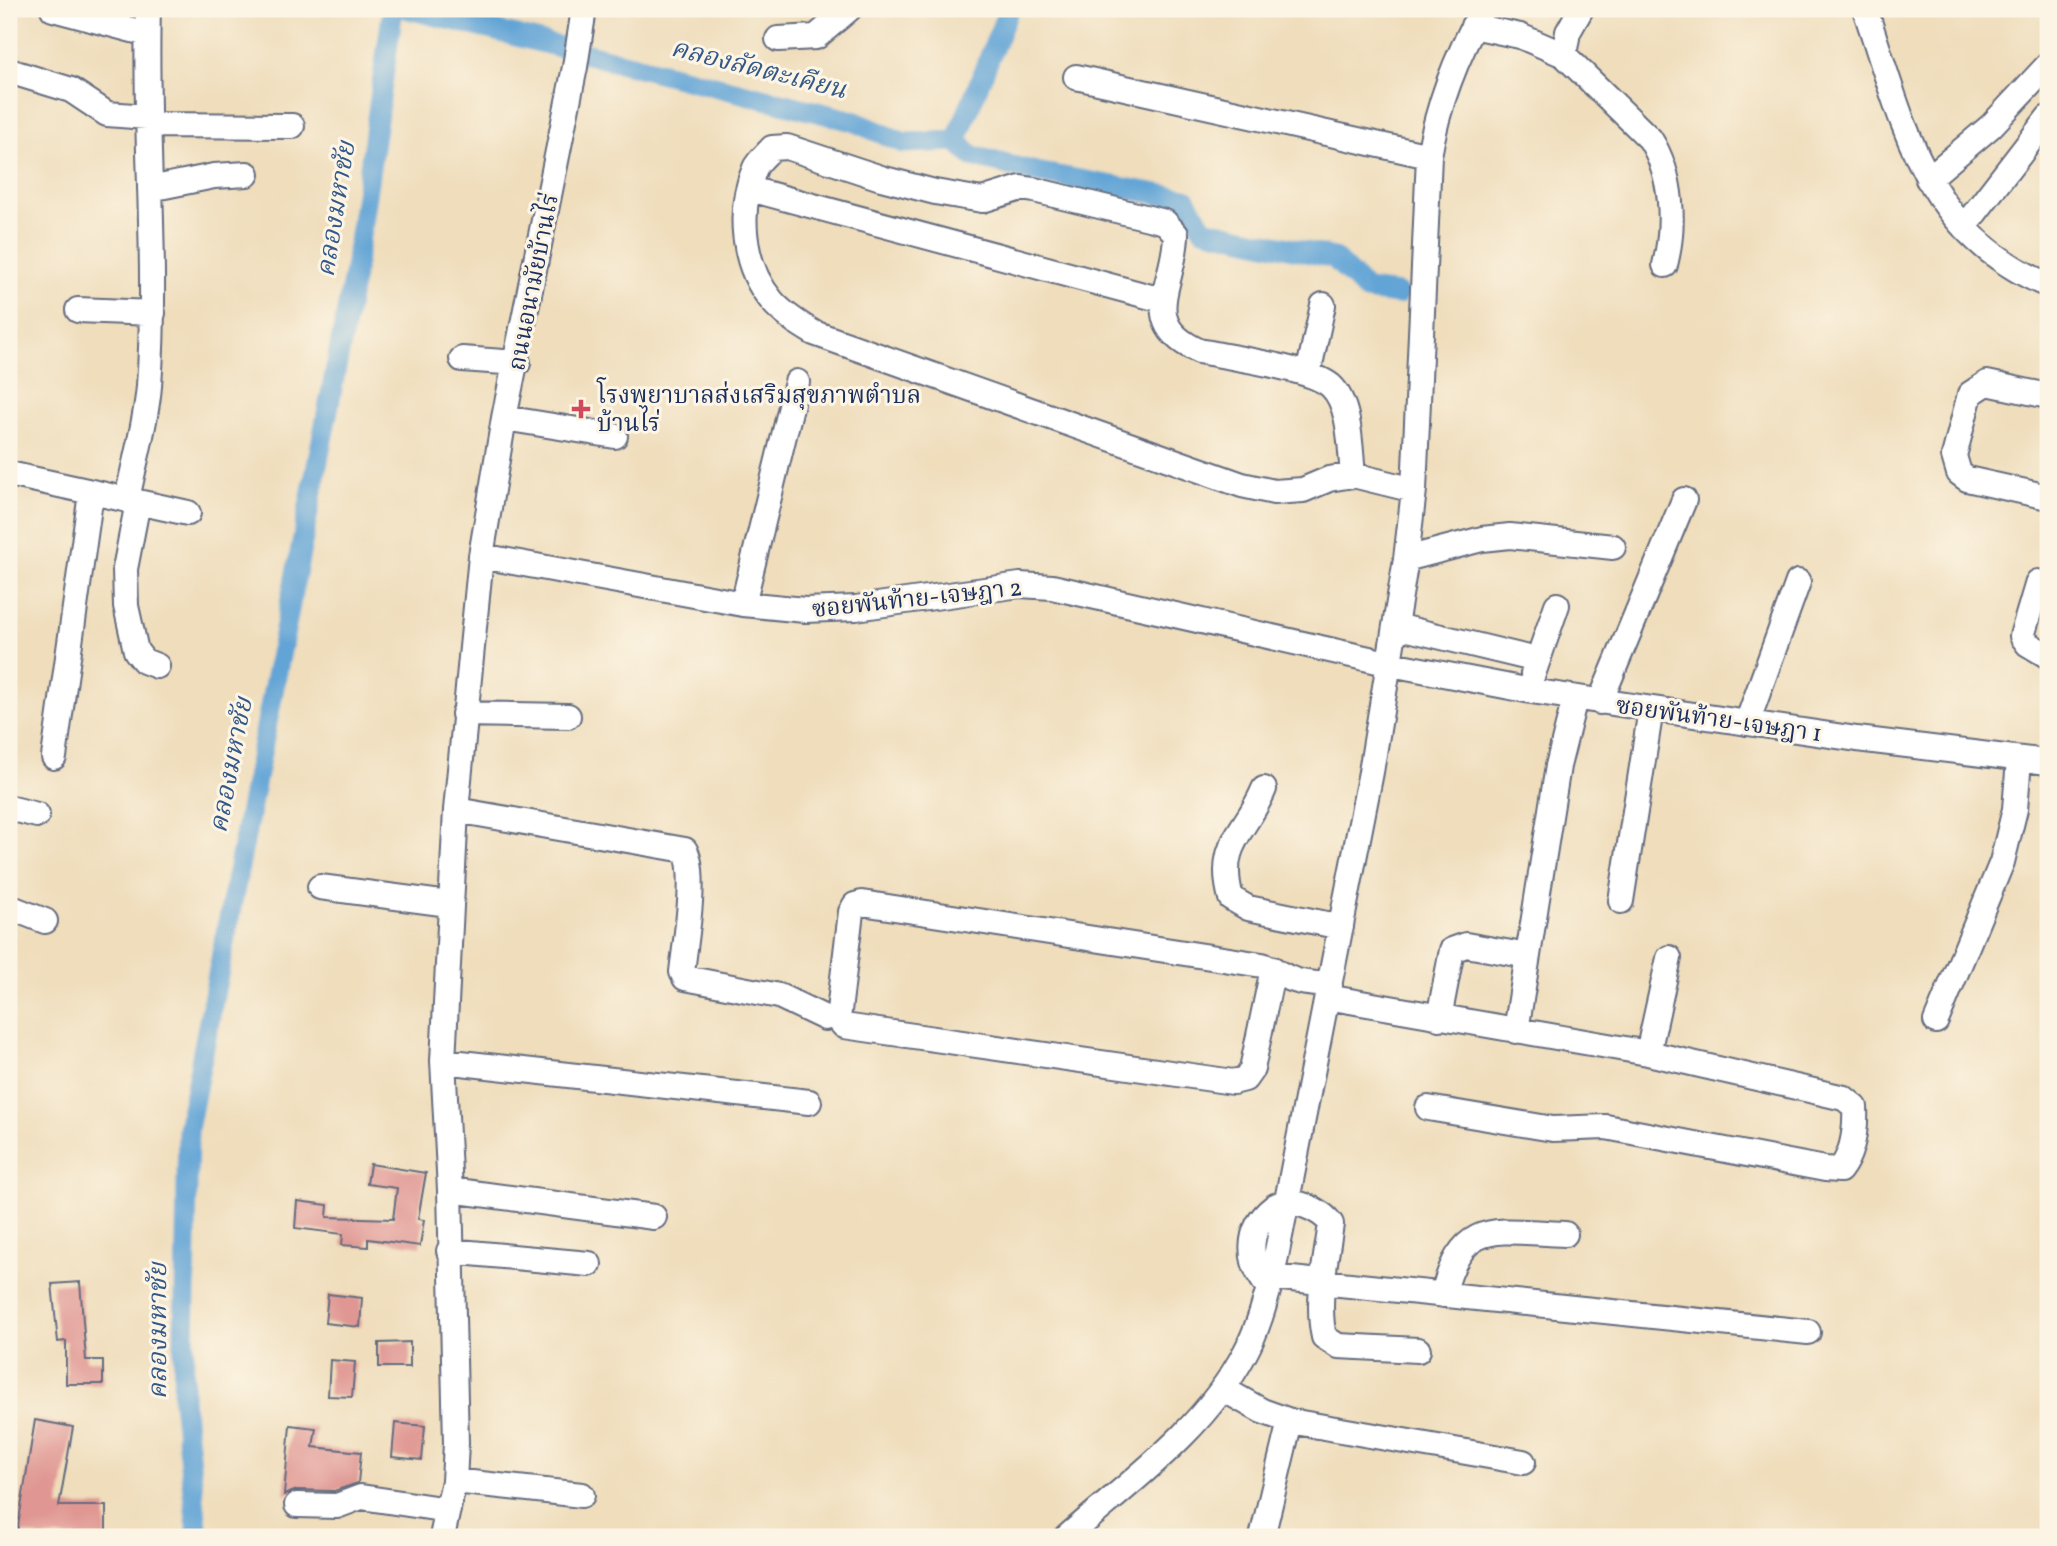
<svg xmlns="http://www.w3.org/2000/svg" width="2057" height="1546" font-family="Vollkorn,'Noto Serif Thai',serif">
	<rect width="100%" height="100%" fill="#fcf5e5"/>
	<filter id="ink" filterUnits="userSpaceOnUse"><feTurbulence type="fractalNoise" baseFrequency=".0143" numOctaves="2"/><feDisplacementMap in="SourceGraphic" scale="14" xChannelSelector="R" yChannelSelector="G"/><feConvolveMatrix kernelMatrix="1 2 1 2 8 2 1 2 1" color-interpolation-filters="sRGB"/></filter>
	<filter id="wash" filterUnits="userSpaceOnUse"><feTurbulence type="fractalNoise" baseFrequency=".00686" numOctaves="4" result="noise"/><feDisplacementMap in="SourceGraphic" scale="28" xChannelSelector="R" yChannelSelector="G"/><feGaussianBlur stdDeviation="1.57" result="paint"/><feColorMatrix in="noise" values="0 0 0 0 0 0 0 0 0 0 0 0 0 0 0 0 0 1.4 0 .05"/><feComposite in="paint" operator="in"/></filter>
	<g filter="url(#wash)">
		<rect width="100%" height="100%" fill="#efddbb"/>
		<g fill="none" stroke-linecap="round" stroke-linejoin="round">
			<path stroke="#62a4d6" stroke-width="21" d="M409 9 853 121 904 143 956 141 1009 9
				M956 141 972 156 1036 172 1186 199 1203 229 1334 258 1366 290 1398 294
				M198 1537 183 1400 188 1129 355 270 393 9"/>
		</g>
		<g id="blocks">
			<path fill="#e09793" d="M370 1164 426 1173 418 1219 424 1220 420 1246 368 1239V1247L342 1245 343 1234 295 1228 297 1201 328 1205 327 1217 393 1219 397 1188 367 1184Z
				M80 1282 86 1360H103V1384H66V1341L58 1342 52 1284Z
				M328 1294 362 1298 360 1327 325 1323Z
				M410 1342V1367H379V1343Z
				M330 1360 355 1362 352 1397 328 1396Z
				M35 1420 73 1427 59 1506H106V1537H42L17 1532Z
				M395 1423 425 1426 422 1460 392 1457Z
				M290 1425 316 1428 313 1447 361 1452 358 1483 334 1491 297 1490 284 1495Z"/>
		</g>
	</g>
	<g filter="url(#ink)">
		<use href="#blocks" fill-opacity="0" stroke="#656c7f" stroke-width="2"/>
		<g fill="none" stroke-linecap="round" stroke-linejoin="round">
			<defs>
				<path id="minor" d="M53 9 147 34
					M1865 9C1903 122 1924 234 2048 285
					M1473 26 1520 36 1564 55 1650 139C1673 175 1675 225 1665 265
					M778 39 816 37 849 9
					M1564 55 1568 32 1581 9
					M9 71 71 90 107 114 147 117
					M1076 77 1429 156
					M148 125 292 126
					M1928 179 1991 126 2048 65
					M150 189 214 176 247 174
					M750 189 1162 300
					M1964 227 2048 118
					M78 310 153 313
					M462 359 518 363
					M1308 374 1323 305
					M2048 396 1987 383 1970 394 1954 456 1959 473 1967 479 2048 497
					M504 418 615 436
					M9 474 188 513
					M1353 475C1350 449 1351 405 1331 386 1311 368 1228 357 1199 351 1136 323 1176 283 1176 234L1165 222 1034 190 1021 188 982 200 935 192 881 178 787 147 772 148C767 154 758 161 755 168 737 210 742 266 772 301 783 314 799 324 814 333L1242 485 1274 492 1303 490 1329 479 1353 475 1414 490
					M127 500C134 463 146 424 149 386 158 260 144 135 148 9
					M138 502 125 569 126 606 136 651 144 661 157 666
					M481 556 743 604 805 610 856 608 1020 585 1052 587 1391 664 1531 691 1857 739 2048 762
					M1406 559 1482 539 1510 536 1613 547
					M2038 582 2022 636 2028 644 2048 656
					M743 604 797 382
					M1396 626 1537 660
					M1533 674 1557 605
					M1600 702 1684 500
					M464 714 568 716
					M1747 723 1798 582
					M54 757 91 493
					M1264 789C1246 833 1216 843 1231 898L1248 908 1341 927
					M9 808 37 815
					M456 810 685 850C698 872 685 944 682 972L685 978 779 996 825 1018
					M320 887 449 904
					M1621 901 1651 709
					M9 907 45 921
					M1273 969 1252 1069 1245 1079 1233 1082 844 1026 838 1019 851 912 855 905 862 903 1262 965C1273 969 1284 977 1294 980 1305 984 1318 984 1330 985
					M1327 997 1648 1053 1844 1098 1855 1107C1856 1128 1853 1153 1840 1170L1825 1169 1606 1127 1553 1129 1428 1108
					M1439 1018 1452 950 1466 945 1528 956
					M1936 1021 2002 862 2015 809 2019 760
					M1516 1031 1558 766 1575 698
					M1648 1053 1669 958
					M443 1061 809 1102
					M450 1190 654 1217
					M449 1251 589 1264
					M1272 1277 1808 1332
					M1269 1287C1247 1264 1245 1229 1274 1207 1289 1195 1323 1210 1331 1224 1326 1260 1316 1301 1324 1337L1338 1346 1418 1350
					M1443 1295C1462 1216 1498 1232 1565 1234
					M1223 1389 1262 1411 1290 1421 1523 1462
					M454 1481 582 1495
					M297 1505 337 1506 361 1497 448 1510
					M442 1537 454 1481 456 1443 450 1190 443 1061 456 810 481 556 504 418 575 67 584 9
					M1067 1537C1131 1481 1204 1430 1245 1353 1258 1329 1265 1302 1272 1277L1371 772 1406 559 1414 490 1429 156C1438 103 1457 55 1483 9
					M1262 1537 1290 1421"/>
			</defs>
			<use href="#minor" stroke="#656c7f" stroke-width="28"/>
			<use href="#minor" stroke="#fff" stroke-width="24"/>
		</g>
	</g>
	<path fill="#d1495b" stroke="#fcf5e5" stroke-width="2.5" d="M577.5 398.5h7v7h7v7h-7v7h-7v-7h-7v-7h7z"/>
	<g text-anchor="middle" stroke-width="6" stroke-linejoin="round" paint-order="stroke">
		<g font-size="24" fill="#1b2f5e" stroke="#fcf5e5">
			<text transform="translate(533 282) rotate(-79)" y="8">ถนนอนามัยบ้านไร่</text>
			<text transform="translate(917 598) rotate(-6)" y="8">ซอยพันท้าย-เจษฎา 2</text>
			<text transform="translate(1719 719) rotate(8)" y="8">ซอยพันท้าย-เจษฎา 1</text>
		</g>
		<g font-size="24" fill="#1b2f5e" stroke="#fcf5e5" text-anchor="start">
			<text x="597" y="403">โรงพยาบาลส่งเสริมสุขภาพตำบล<tspan x="597" dy="28">บ้านไร่</tspan></text>
		</g>
		<g font-size="26" font-style="italic" fill="#345888" stroke="#fcf5e5">
			<text transform="translate(759 68) rotate(14)" y="9">คลองลัดตะเคียน</text>
			<text transform="translate(335 209) rotate(-81)" y="9">คลองมหาชัย</text>
			<text transform="translate(230 765) rotate(-79)" y="9">คลองมหาชัย</text>
			<text transform="translate(157 1331) rotate(-90)" y="9">คลองมหาชัย</text>
		</g>
	</g>
	<rect width="2057" height="1546" fill="none" stroke="#fcf5e5" stroke-width="35"/>
</svg>
